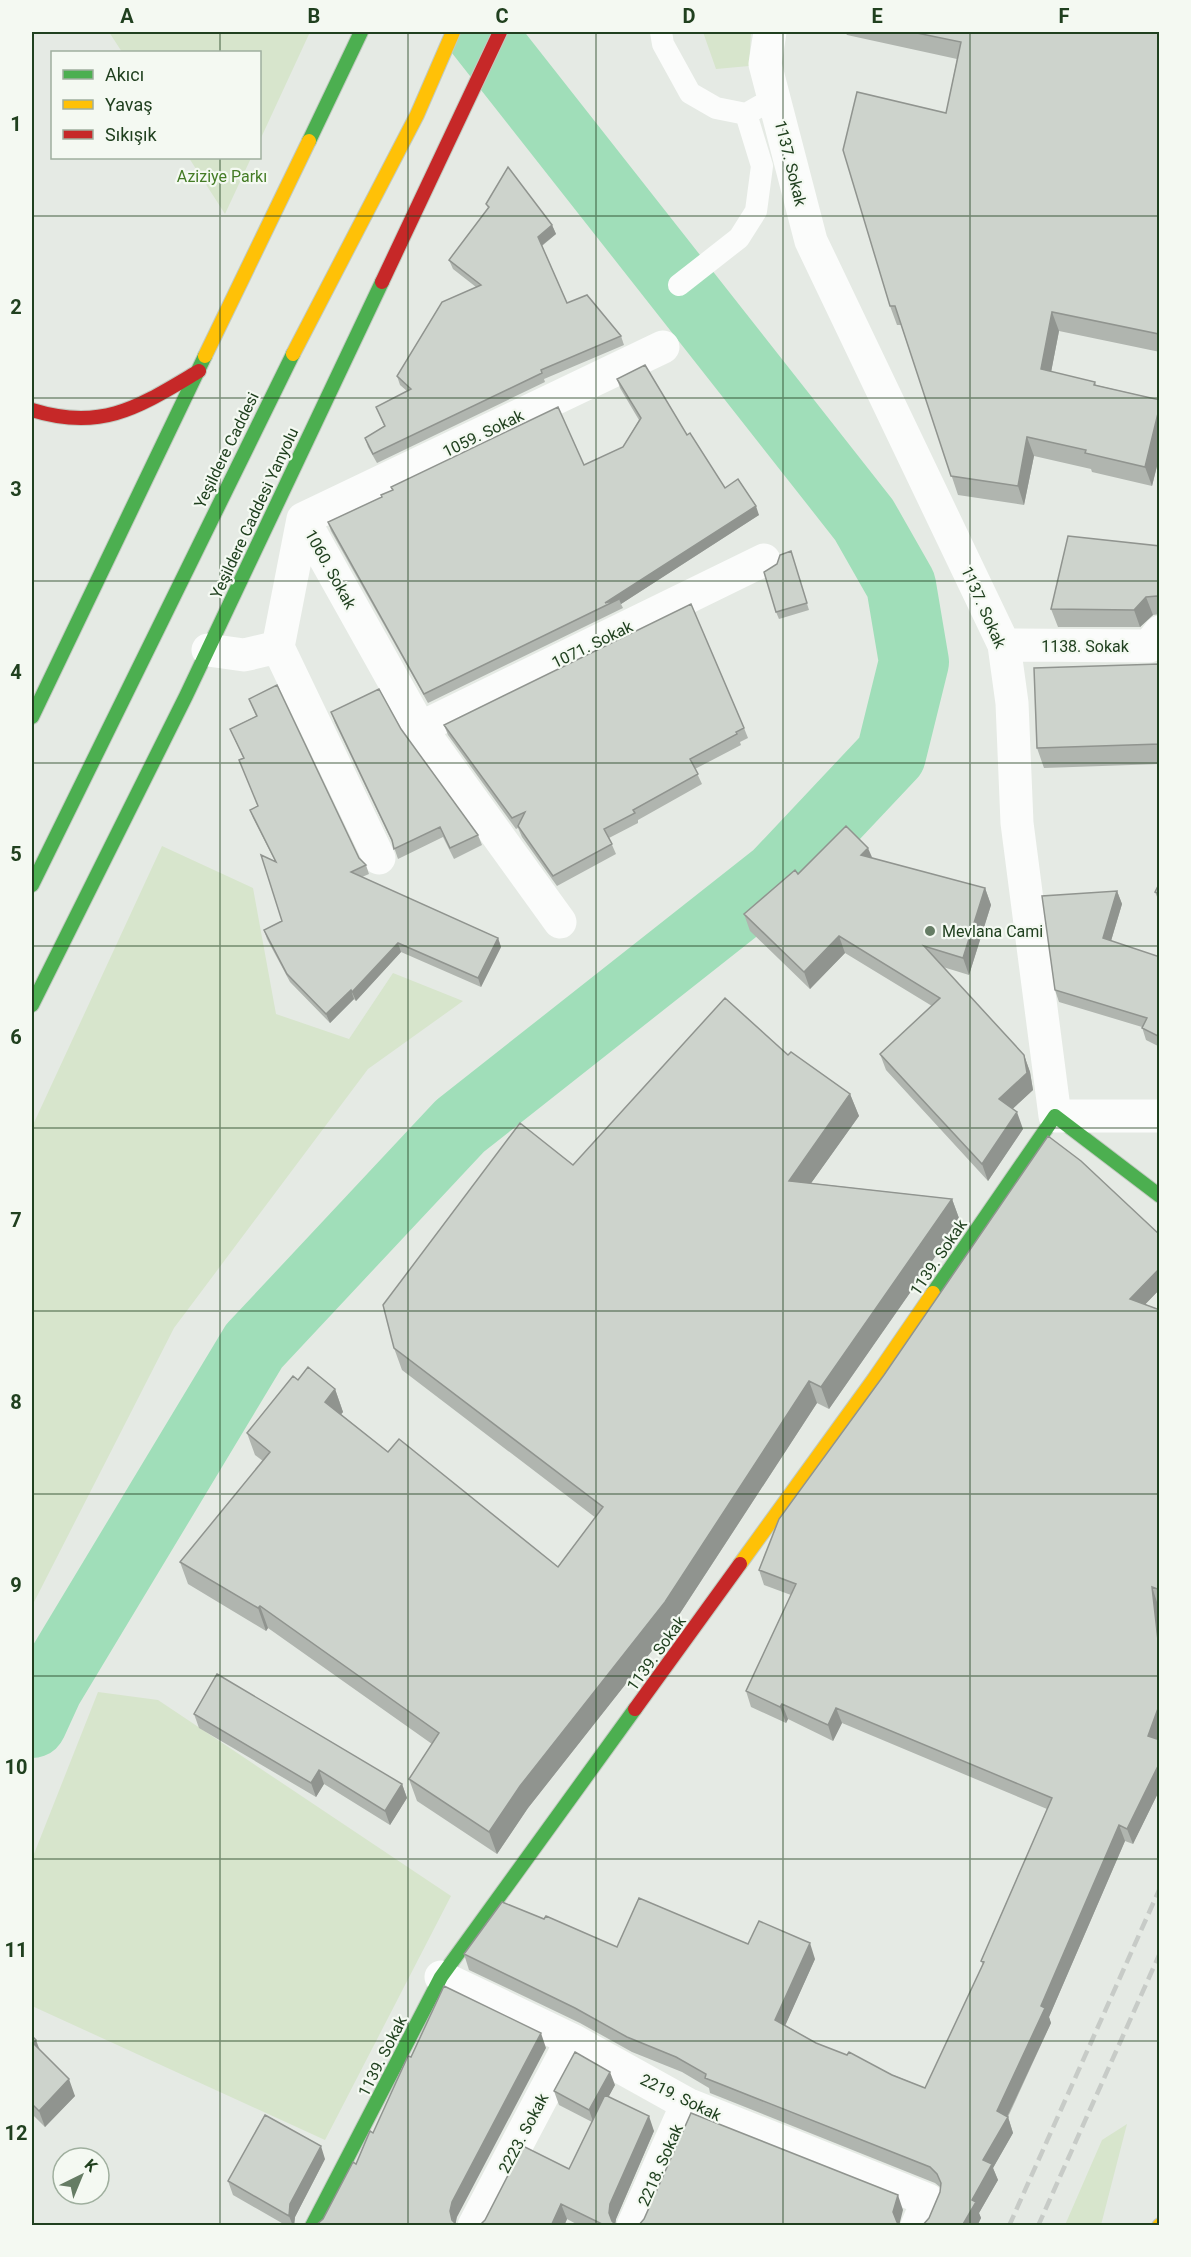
<svg xmlns="http://www.w3.org/2000/svg" width="1191" height="2257" font-family="Roboto,sans-serif">
	<rect width="100%" height="100%" fill="#e5eae4"/>
	<path fill="#d7e5cc" d="M109 32H310L260 140V52H122Z
		M703 32H751L749 66 716 69Z
		M189 158H251L225 214Z
		M162 846 253 888 276 1014 349 1039 393 973 463 1001 368 1069 174 1328 32 1606V1127Z
		M98 1692 158 1700 451 1896 325 2140 32 2006V1859Z
		M1127 2124 1101 2225H1065L1102 2140Z"/>
	<g fill="none" stroke-linecap="round" stroke-linejoin="round">
		<path stroke="#a0deb9" stroke-width="70" d="M32 1723 48 1688 254 1346 460 1126 777 876 891 755 914 662 901 585 864 520 480 32"/>
		<defs>
			<path id="fast" d="M309 141 361 32
				M32 717 205 356
				M32 885 293 354
				M32 1005 186 696 382 282
				M933 1293 1055 1116 1160 1196
				M312 2226 441 1977 635 1709"/>
			<path id="slow" d="M293 354 417 115 453 32
				M205 356 309 141
				M740 1564 874 1379 933 1293
				M1159 2226 1160 2225"/>
			<path id="jam" d="M382 282 500 32
				M32 410C103 432 140 406 199 371
				M635 1709 740 1564"/>
		</defs>
		<use href="#fast" stroke="#c1cac0" stroke-width="16"/>
		<use href="#slow" stroke="#c1cac0" stroke-width="16"/>
		<use href="#jam" stroke="#c1cac0" stroke-width="16"/>
		<path stroke="#fbfcfb" stroke-width="22" d="M661 32 663 44 690 93 716 108 746 114 760 106
			M679 285 739 238 756 211 762 166 746 114"/>
		<path stroke="#fbfcfb" stroke-width="33" d="M770 32 765 64 811 241 1004 645 1012 703 1017 823 1055 1116H1160
			M303 519 420 728 560 922
			M303 519 663 347
			M303 519 278 647 379 858
			M1004 645 1149 646 1160 632
			M208 650 244 655 278 647
			M420 728 764 560
			M441 1977 572 2040 687 2104 928 2200 917 2226
			M474 2226 572 2040
			M633 2226 687 2104"/>
		<use href="#fast" stroke="#4caf50" stroke-width="14"/>
		<use href="#slow" stroke="#ffc107" stroke-width="14"/>
		<use href="#jam" stroke="#c62828" stroke-width="14"/>
		<path stroke="#c7cbc7" stroke-width="4.5" stroke-dasharray="12 6" stroke-linecap="butt" d="M1009 2226 1160 1888
			M1038 2226 1160 1953"/>
	</g>
	<path fill="#b0b5af" d="M845 32H1160V352L1059 331 1051 372 1095 382 1096 385 1160 400V454L1152 486 1092 472 1091 469 1034 456 1024 505 958 495 901 325H897L890 306 946 113 957 59 847 35Z
		M486 204 552 225 556 234 542 246 567 303 621 336 624 345 544 379 545 382 377 463 368 447 365 438 384 426 376 407 407 391 400 385 397 376 476 287 453 269 449 260 488 208Z
		M617 379 687 435 725 488 759 515 621 604 623 608 428 703 331 531 328 522 382 497 392 490 391 487 584 465 623 447 639 420 620 388Z
		M1160 546V614L1153 615 1140 627H1058L1051 609Z
		M793 558 809 610 779 619 776 612Z
		M1160 664V764L1044 768 1037 748Z
		M249 699 359 858 366 865 369 874 362 877 498 938 501 947 481 987 401 952 356 1001 354 999 330 1023 290 982 267 939 264 930 282 921 275 861 253 818 250 810 258 806 243 758 230 729 256 716Z
		M331 712 401 729 478 835 482 845 454 859 443 837 398 859 393 844 335 723Z
		M444 725 744 728 748 738 740 742 741 745 695 769 702 784 638 820V823L609 838 616 854 557 886 522 837 518 828 516 829 448 735Z
		M872 858 985 888 991 905 969 975 943 967 1024 1055 1030 1072 1033 1090 1012 1109 1023 1129 988 1181 886 1070 880 1054 932 1006 845 953 810 989 750 931 744 914 798 874Z
		M1160 882V904L1155 892Z
		M1117 891 1122 904 1111 941 1160 957V1047L1146 1040 1142 1027 1059 1002 1055 990Z
		M788 1055 850 1094 859 1116 811 1183 952 1199 960 1221 829 1409 817 1403 673 1624 528 1808 497 1854 417 1801 409 1779 432 1744 268 1628 266 1631 188 1584 180 1562 263 1461 255 1455 247 1433 298 1380 335 1389 343 1412 341 1414 388 1452 558 1567 596 1518 402 1370 394 1348 573 1165Z
		M1160 1235V1289L1145 1304 1160 1310V1603L1157 1602 1160 1623V1734L1158 1739 1160 1740V1789L1133 1844 1125 1841 1049 2017 1051 2023 1008 2117 1013 2133 993 2168 998 2180 979 2213 981 2218 977 2226H922L929 2218 940 2192V2187L935 2183 710 2093 709 2088 682 2072 632 2052 580 2023 469 1970 464 1954 617 1947 748 1944 815 1959 785 2025 816 2043 925 2088 983 1965 981 1961 1047 1809 842 1723 833 1741 788 1719 786 1723 751 1707 746 1691 791 1595 764 1585 759 1570Z
		M194 1714 402 1784 407 1798 390 1825 324 1784 316 1797 199 1728Z
		M32 2036 39 2049 75 2096 45 2127 32 2114Z
		M615 2085 608 2097 654 2131 616 2219 615 2224 617 2226H580L567 2219 564 2226H479L569 2169 592 2122 559 2105 554 2091Z
		M325 2159 295 2217 294 2226H287L233 2195 228 2181Z"/>
	<path fill="#90948f" d="M552 225 556 234 541 246 538 237Z
		M1052 312 1059 331 1048 388 1041 369Z
		M1160 405V454L1152 486 1145 467Z
		M1027 437 1034 456 1024 505 1018 486Z
		M756 506 759 515 621 604 619 599 605 603Z
		M1146 597 1153 615 1140 627 1134 610Z
		M868 848 875 864 861 855Z
		M985 888 991 905 969 975 963 958Z
		M1117 891 1122 904 1108 951 1103 938Z
		M839 936 845 953 810 989 804 972Z
		M498 938 501 947 481 987 478 978Z
		M398 943 401 952 356 1001 352 992Z
		M351 990 354 999 330 1023 326 1014Z
		M1024 1055 1030 1072 1033 1090 1005 1116 999 1099Z
		M850 1094 859 1116 797 1203 789 1181Z
		M1017 1112 1023 1129 988 1181 982 1164Z
		M952 1199 960 1221 829 1409 821 1387Z
		M1160 1268V1289L1136 1314 1130 1299Z
		M809 1381 817 1403 673 1624 528 1808 497 1854 489 1832 520 1786Z
		M335 1389 343 1412 333 1424 325 1402Z
		M1152 1587 1157 1602 1160 1623V1658Z
		M260 1606 268 1628 266 1631 258 1608Z
		M1160 1703V1734L1154 1751 1148 1736Z
		M782 1704 788 1719 786 1723 780 1707Z
		M836 1708 842 1723 833 1741 828 1725Z
		M1160 1762V1789L1133 1844 1127 1829Z
		M319 1770 324 1784 316 1797 311 1783Z
		M402 1784 407 1798 390 1825 385 1811Z
		M1119 1825 1125 1841 1049 2017 1051 2023 1006 2119 1008 2117 1013 2133 993 2168 998 2180 979 2213 981 2218 977 2226H962L972 2200 997 2111 1041 2006Z
		M810 1943 815 1959 781 2035 775 2020Z
		M541 2033 546 2048 457 2217 455 2226H454L450 2211 452 2202Z
		M36 2040 42 2056 33 2043Z
		M610 2072 615 2085 594 2124 589 2110Z
		M69 2079 75 2096 45 2127 39 2111Z
		M649 2116 654 2131 616 2219 615 2226H613L609 2213 610 2204Z
		M321 2146 325 2159 295 2217 294 2226H293L289 2216 290 2204Z
		M898 2195 903 2210 899 2226H898L893 2212Z
		M561 2204 567 2219 564 2226H551Z"/>
	<path fill="#cdd3cc" stroke="#90948f" stroke-width="1.5" d="M912 32H1160L1159 334 1052 312 1041 369 1095 382 1094 385 1160 400V405L1145 467 1085 453 1086 450 1027 437 1018 486 951 476 895 306H890L843 150 857 92 946 113 961 42Z
		M508 167 552 225 538 237 567 303 587 295 621 336 541 370 542 373 373 454 365 438 385 426 376 407 411 389 397 376 442 302 481 285 449 260 489 207 486 204Z
		M645 365 687 435 690 433 725 488 738 479 756 506 605 603 619 599 424 694 328 522 382 497 381 495 393 490 391 487 558 407 584 465 623 447 641 418 617 379Z
		M1068 536 1160 546V597L1157 596 1146 597 1134 610 1051 609Z
		M791 551 807 603 776 612 764 572 777 564 780 555Z
		M691 604 744 728 736 732 737 734 690 759 698 774 633 810 635 813 604 829 612 844 553 876 518 826 525 812 512 818 444 725Z
		M1160 664V744L1037 748 1034 668Z
		M277 685 359 858 366 865 351 872 498 938 478 978 398 943 352 992 351 990 326 1014 287 974 264 930 282 921 261 855 276 862 250 810 258 806 239 760 244 758 230 729 257 716 249 699Z
		M379 689 401 729 478 835 450 848 440 827 394 849 392 840 331 712Z
		M846 826 868 848 861 855 985 888 963 958 924 946 1024 1055 1027 1073 999 1099 1017 1112 982 1164 880 1054 940 998 839 936 804 972 744 914 795 870 798 874Z
		M1160 882V894L1155 892Z
		M1117 891 1103 938 1160 957V1037L1142 1028 1147 1018 1055 990 1042 896Z
		M725 998 788 1055 791 1052 850 1094 789 1181 952 1199 821 1387 809 1381 665 1602 520 1786 489 1832 409 1779 439 1733 260 1606 258 1608 180 1562 270 1452 247 1433 293 1376 298 1380 308 1367 335 1389 325 1402 388 1452 399 1439 558 1567 603 1507 394 1348 383 1305 520 1123 573 1165Z
		M1048 1136 1081 1161 1160 1235V1268L1130 1299 1160 1310V1590L1152 1587 1160 1658V1703L1148 1736 1160 1740V1762L1127 1829 1119 1825 1041 2006 1045 2008 997 2111 1008 2117 983 2160 992 2164 972 2200 976 2202 962 2226H922L929 2218 940 2192 941 2183 937 2174 930 2167 705 2078 706 2074 676 2057 627 2037 575 2008 464 1954 502 1902 544 1919 546 1916 617 1947 639 1898 748 1944 759 1921 810 1943 775 2020 816 2043 847 2055 849 2052 892 2075 925 2088 984 1962 981 1961 1052 1798 836 1708 828 1725 782 1704 780 1707 746 1691 796 1584 759 1570 779 1519 884 1375Z
		M217 1674 402 1784 385 1811 319 1770 311 1783 194 1714Z
		M444 1986 541 2033 452 2202 450 2211 452 2220 458 2226H315L323 2219 353 2162 356 2164 370 2131 373 2133 408 2056 411 2057Z
		M32 2036 36 2040 33 2043 69 2079 39 2111 32 2104Z
		M575 2052 610 2072 589 2110 554 2091Z
		M605 2095 649 2116 610 2204 609 2213 612 2221 617 2226H606L561 2204 551 2226H479L485 2220 523 2146 569 2169Z
		M691 2113 898 2195 893 2212 897 2222 901 2226H638L644 2219Z
		M265 2115 321 2146 290 2204 289 2216 228 2181Z"/>
	<path fill="none" stroke="#20401f" stroke-width="1.5" stroke-opacity="0.55" d="M220 32V52M408 32V2226M596 32V2226M783 32V2226M970 32V2226M220 158V2226M32 216H1160M32 398H1160M32 581H1160M32 763H1160M32 946H1160M32 1128H1160M32 1311H1160M32 1494H1160M32 1676H1160M32 1859H1160M32 2041H1160"/>
	<circle fill="#657c64" stroke="#f4f9f2" stroke-width="2" cx="930" cy="931" r="6"/>
	<g text-anchor="middle" stroke-width="4.5" stroke-linejoin="round" paint-order="stroke">
		<g font-size="16" fill="#20401f" stroke="#f4f9f2">
			<text transform="translate(791 163) rotate(76)" y="6">1137. Sokak</text>
			<text transform="translate(483 433) rotate(-26)" y="6">1059. Sokak</text>
			<text transform="translate(226 450) rotate(-64)" y="6">Yeşildere Caddesi</text>
			<text transform="translate(254 513) rotate(-65)" y="6">Yeşildere Caddesi Yanyolu</text>
			<text transform="translate(331 569) rotate(61)" y="6">1060. Sokak</text>
			<text transform="translate(984 607) rotate(66)" y="6">1137. Sokak</text>
			<text transform="translate(592 644) rotate(-26)" y="6">1071. Sokak</text>
			<text x="1085" y="652">1138. Sokak</text>
			<text transform="translate(938 1257) rotate(-56)" y="6">1139. Sokak</text>
			<text transform="translate(656 1653) rotate(-54)" y="6">1139. Sokak</text>
			<text transform="translate(382 2056) rotate(-63)" y="6">1139. Sokak</text>
			<text transform="translate(681 2097) rotate(26)" y="6">2219. Sokak</text>
			<text transform="translate(523 2133) rotate(-62)" y="6">2223. Sokak</text>
			<text transform="translate(660 2165) rotate(-66)" y="6">2218. Sokak</text>
		</g>
		<g font-size="16" fill="#447c25" stroke="#f4f9f2">
			<text x="222" y="182">Aziziye Parkı</text>
		</g>
		<g font-size="16" fill="#20401f" stroke="#f4f9f2" text-anchor="start">
			<text x="942" y="937">Mevlana Cami</text>
		</g>
	</g>
	<rect width="1191" height="2257" fill="none" stroke="#f4f9f2" stroke-width="66"/>
	<rect x="51" y="51" width="210" height="108" fill="#f4f9f2" stroke="#9faf9e" stroke-width="1.5"/>
	<rect x="63" y="70" width="30" height="9" fill="#4caf50" stroke="#9faf9e" stroke-width="1.5"/>
	<text x="105" y="81" font-size="18" fill="#20401f">Akıcı</text>
	<rect x="63" y="100" width="30" height="9" fill="#ffc107" stroke="#9faf9e" stroke-width="1.5"/>
	<text x="105" y="111" font-size="18" fill="#20401f">Yavaş</text>
	<rect x="63" y="130" width="30" height="9" fill="#c62828" stroke="#9faf9e" stroke-width="1.5"/>
	<text x="105" y="141" font-size="18" fill="#20401f">Sıkışık</text>
	<g transform="translate(81 2176) rotate(43)"><circle r="28" fill="#f4f9f2" stroke="#9faf9e" stroke-width="1.5"/>
	<path d="M0-4.5L10 22L0 15L-10 22Z" fill="#657c64"/>
	<text y="-9" font-size="16" font-weight="bold" text-anchor="middle" fill="#20401f">K</text>
	</g>
	<rect x="33" y="33" width="1125" height="2191" fill="none" stroke="#20401f" stroke-width="2"/>
	<g font-size="20" text-anchor="middle" font-weight="bold" fill="#20401f">
		<text x="127" y="23">A</text>
		<text x="314" y="23">B</text>
		<text x="502" y="23">C</text>
		<text x="689" y="23">D</text>
		<text x="877" y="23">E</text>
		<text x="1064" y="23">F</text>
		<text x="16" y="131">1</text>
		<text x="16" y="314">2</text>
		<text x="16" y="496">3</text>
		<text x="16" y="679">4</text>
		<text x="16" y="861">5</text>
		<text x="16" y="1044">6</text>
		<text x="16" y="1227">7</text>
		<text x="16" y="1409">8</text>
		<text x="16" y="1592">9</text>
		<text x="16" y="1774">10</text>
		<text x="16" y="1957">11</text>
		<text x="16" y="2140">12</text>
	</g>
</svg>
